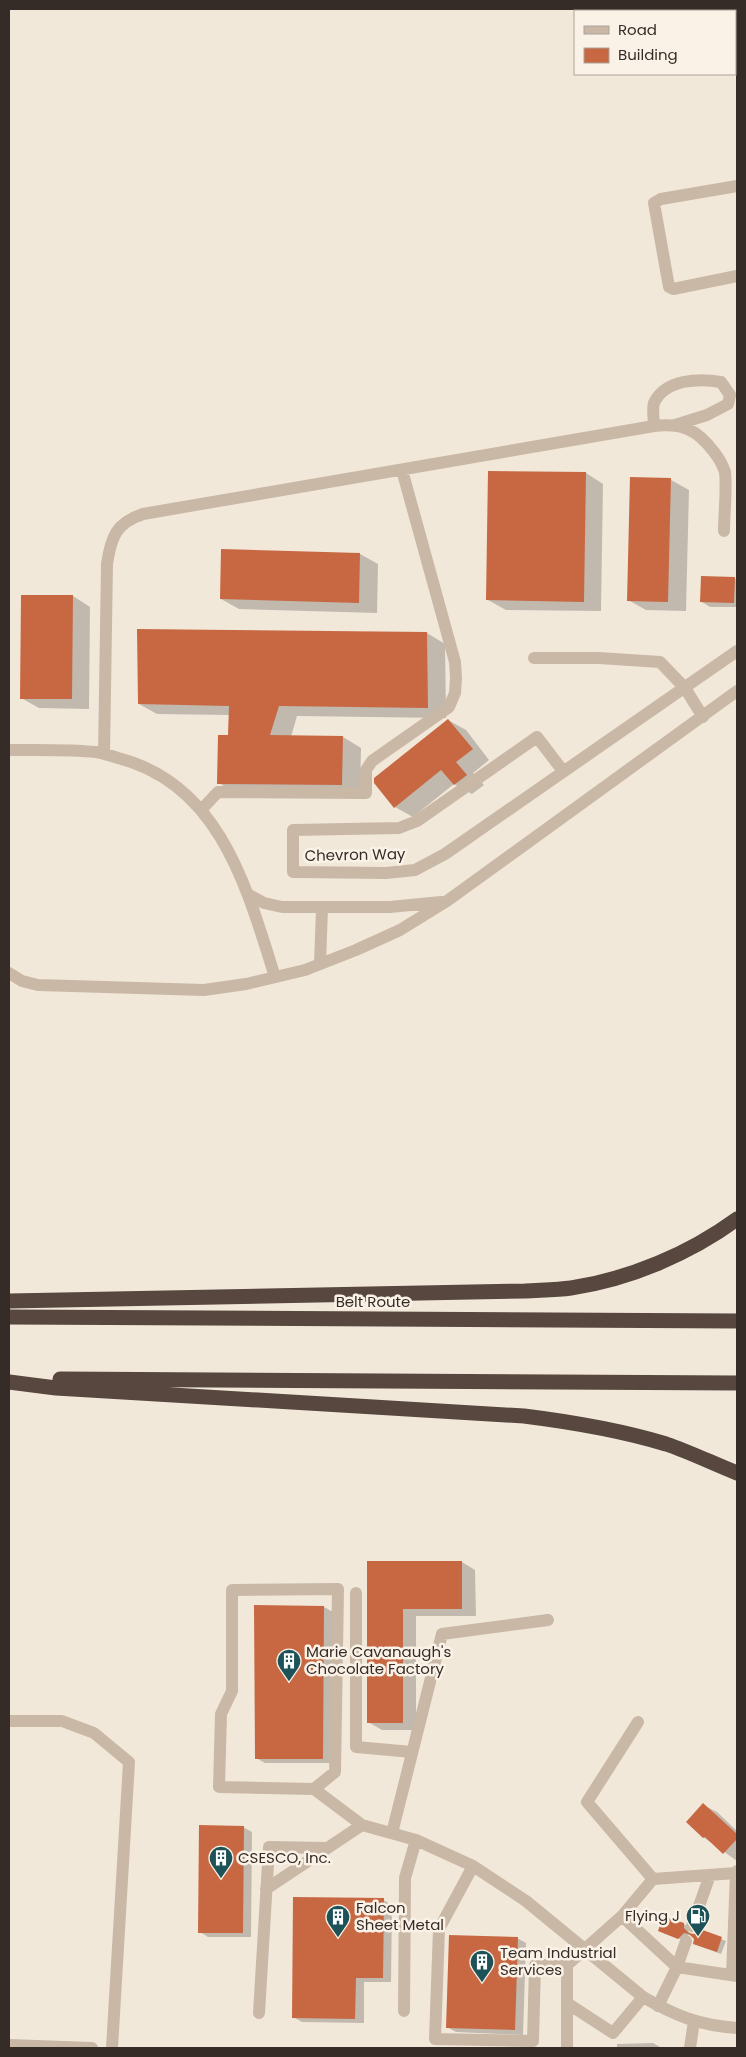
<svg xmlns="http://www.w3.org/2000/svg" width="746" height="2057" font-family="Poppins,sans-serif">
	<rect width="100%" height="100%" fill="#f2e8da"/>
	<path fill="#0003" d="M586 473 603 484 601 611 506 610 488 600Z
		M671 480 689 490 686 611 646 610 628 600Z
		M222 550 360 554 378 564 377 613 239 609 221 599Z
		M734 578 737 580V607H710L702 602Z
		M73 596 90 607 89 709 39 708 21 698Z
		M138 630 427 633 445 644 446 718 297 716 291 737H343L361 748 360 794H237L219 783 229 736 230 715 157 714 139 704Z
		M448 720 466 730 489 760 473 773 484 785 472 794 454 784 413 817 395 807Z
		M368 1562H462L475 1570 476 1616H416V1730H382L368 1722Z
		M324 1607 333 1612 331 1763H265L256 1758Z
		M703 1805 717 1812 737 1831V1861L703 1837Z
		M243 1827 252 1832 251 1937H208L200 1932Z
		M383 1900 392 1905 391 1982H364V2023L302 2022 293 2017Z
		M684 1924 688 1927V1931L692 1935H688L683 1940 663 1933Z
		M700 1930 726 1941 721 1954 699 1946Z
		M517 1938 526 1943 523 2035 456 2032 447 2027Z
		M653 2043 662 2048H617V2044Z"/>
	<path fill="#c76843" d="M488 471 586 472 584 602 486 600Z
		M630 477 671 478 668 602 627 601Z
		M221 549 360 553 359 603 220 599Z
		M701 576 735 577 734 603 700 602Z
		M21 595H73L72 699H20Z
		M137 629 427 632 428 708 279 706 270 735 343 736 342 785 217 784 218 735H228L229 706 138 704Z
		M448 719 473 749 456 762 467 775 454 785 441 770 394 808 374 783V778Z
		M367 1561H462V1609H403V1723H367Z
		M254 1605 324 1606 323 1759H255Z
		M703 1803 737 1834V1839L723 1854 705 1837 703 1838 686 1822Z
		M199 1825 244 1826 243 1933H198Z
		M293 1897 384 1898 383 1978H356L355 2019 292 2018Z
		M663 1916 684 1923V1928L689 1933 694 1934 700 1929 722 1937 717 1952 693 1944 694 1939 689 1934 684 1933 678 1939 658 1931Z
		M449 1935 518 1937 515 2030 446 2028Z"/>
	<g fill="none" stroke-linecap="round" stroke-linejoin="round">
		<path stroke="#cab8a6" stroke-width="12" d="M737 186 661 199 654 203 669 287 673 289 737 276
			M654 426C654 420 652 409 654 403 665 379 699 378 721 382L730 395 728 404 707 415 675 425
			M534 658H599L660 662 685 688 703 717
			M9 750C37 750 67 749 96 752 103 753 111 756 118 758 220 784 247 888 275 977
			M104 754 107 564C111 537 116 523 143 514L654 426C682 423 697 429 714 452 718 457 723 466 725 472 727 488 724 514 724 531
			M563 771 537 737 417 821 399 828 293 830V872L386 873 415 870 445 854 737 651
			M201 810 218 792 366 793V770L372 761 449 707 455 693 456 678 455 662 402 470
			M249 895 264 903 282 907H390L441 902
			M320 964 322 908
			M9 973 22 981 38 985 204 990 246 984 305 970 356 950 400 930 447 901 737 691
			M356 1593V1747L412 1752
			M9 1721H62L94 1733 129 1762 112 2048
			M638 1722 587 1802 653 1879
			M314 1789 335 1772 338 1589 232 1590V1691L221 1714 219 1787 314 1789 362 1825 416 1840 473 1866 526 1901 643 1997C676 2016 698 2025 737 2028
			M392 1833 442 1634 548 1620
			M473 1866 439 1929 435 2039 533 2041 535 1965H567L622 1916 677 1967 686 1941
			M266 1889 362 1825
			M622 1916 653 1879 736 1873 737 1871
			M692 1926 710 1875
			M567 1965V2048
			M732 1975 736 1873
			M567 2003 613 2033 643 1997
			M658 2006 677 1967 737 1976
			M404 2011 405 1878 416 1840
			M259 2013 269 1847 327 1848
			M9 2045 92 2048
			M690 2048 694 2021"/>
		<path stroke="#57473e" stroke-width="15" d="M9 1301 525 1291C540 1290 556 1290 571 1288 630 1279 689 1254 737 1219
			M9 1317 737 1321
			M60 1379 737 1383
			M9 1382 56 1388 524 1416C572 1422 620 1430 666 1444 690 1452 714 1464 737 1473"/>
	</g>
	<defs>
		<symbol id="building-pin" viewBox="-11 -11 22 30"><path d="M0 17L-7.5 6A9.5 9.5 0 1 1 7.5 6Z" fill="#1c5258" stroke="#faf2e7"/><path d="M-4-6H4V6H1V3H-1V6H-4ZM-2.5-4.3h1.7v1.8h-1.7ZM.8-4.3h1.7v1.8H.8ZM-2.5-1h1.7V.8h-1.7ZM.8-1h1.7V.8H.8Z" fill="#fff"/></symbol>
		<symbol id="fuel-pin" viewBox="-11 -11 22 30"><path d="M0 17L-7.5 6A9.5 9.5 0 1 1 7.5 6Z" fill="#1c5258" stroke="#faf2e7"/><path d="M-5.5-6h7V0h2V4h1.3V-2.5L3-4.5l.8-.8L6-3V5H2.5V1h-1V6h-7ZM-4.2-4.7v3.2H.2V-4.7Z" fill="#fff"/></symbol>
	</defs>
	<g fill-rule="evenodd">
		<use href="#building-pin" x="275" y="1647" width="28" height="38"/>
		<use href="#building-pin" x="207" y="1844" width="28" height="38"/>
		<use href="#fuel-pin" x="684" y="1902" width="28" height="38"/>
		<use href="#building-pin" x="324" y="1903" width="28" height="38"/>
		<use href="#building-pin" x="468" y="1948" width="28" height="38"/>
	</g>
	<g text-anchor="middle" stroke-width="5" stroke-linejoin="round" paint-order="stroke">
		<g font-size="15" fill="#362c27" stroke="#faf2e7">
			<text transform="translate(355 855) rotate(-1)" y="5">Chevron Way</text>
			<text x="373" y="1307">Belt Route</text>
		</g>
		<g font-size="15" fill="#362c27" stroke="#faf2e7" text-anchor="start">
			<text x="306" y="1657">Marie Cavanaugh's<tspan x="306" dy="17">Chocolate Factory</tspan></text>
			<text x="238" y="1863">CSESCO, Inc.</text>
			<text x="356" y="1913">Falcon<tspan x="356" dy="17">Sheet Metal</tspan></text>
			<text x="680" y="1921" text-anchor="end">Flying J</text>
			<text x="500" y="1958">Team Industrial<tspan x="500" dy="17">Services</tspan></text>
		</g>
	</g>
	<rect width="746" height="2057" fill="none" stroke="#362c27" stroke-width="20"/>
	<rect x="574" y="10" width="162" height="65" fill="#faf2e7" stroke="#aca39a"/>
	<rect x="584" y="26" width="25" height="8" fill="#cab8a6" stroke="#aca39a"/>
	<text x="618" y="35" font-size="15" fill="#362c27">Road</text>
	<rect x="584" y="48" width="25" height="15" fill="#c76843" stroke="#aca39a"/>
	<text x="618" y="60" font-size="15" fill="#362c27">Building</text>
</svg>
